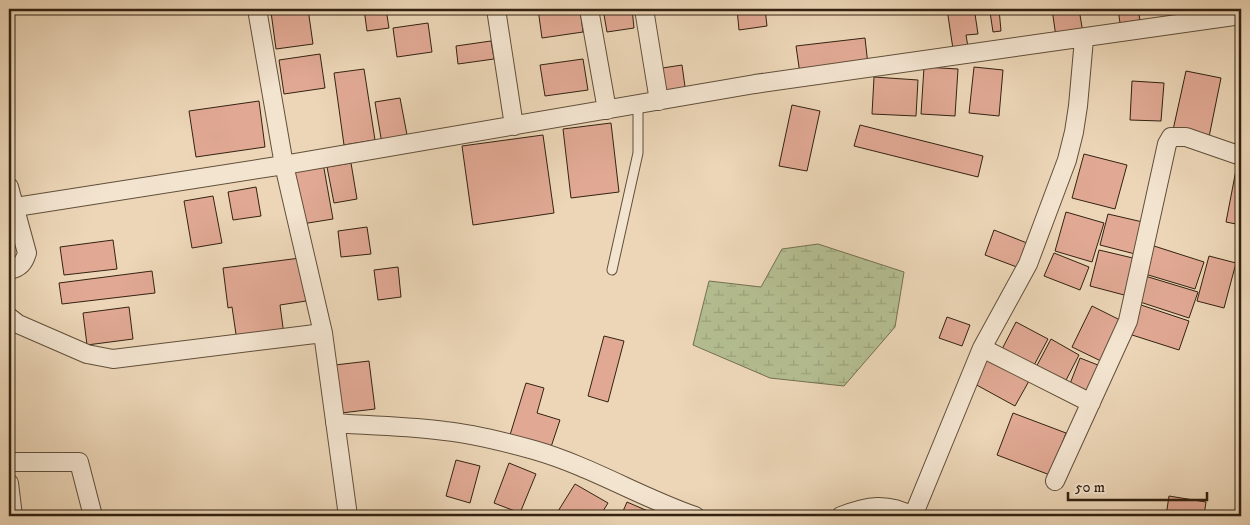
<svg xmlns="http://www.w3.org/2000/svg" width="1250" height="525" font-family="'IM FELL DW Pica',serif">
	<defs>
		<pattern id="wetland-marsh" width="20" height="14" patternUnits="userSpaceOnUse" patternTransform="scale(1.25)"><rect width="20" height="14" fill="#b4be91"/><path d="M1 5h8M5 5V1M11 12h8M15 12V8" fill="none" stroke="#9ba37c"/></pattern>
	</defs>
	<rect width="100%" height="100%" fill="#ecd6b7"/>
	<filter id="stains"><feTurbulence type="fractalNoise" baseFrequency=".004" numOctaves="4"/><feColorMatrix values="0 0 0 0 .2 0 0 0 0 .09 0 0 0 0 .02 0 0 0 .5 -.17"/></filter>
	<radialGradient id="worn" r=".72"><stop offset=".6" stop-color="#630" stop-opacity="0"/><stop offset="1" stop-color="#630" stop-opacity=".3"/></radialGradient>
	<path fill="url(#wetland-marsh)" stroke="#747051" d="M818 244 904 272 895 327 844 386 770 378 693 345 709 281 761 287 782 249Z"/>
	<path fill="#e1a994" stroke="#321" d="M293 9H308L313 44 276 49 271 12Z
		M364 9H386L389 28 367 31Z
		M538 9H580L583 32 542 38Z
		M603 9H632L634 28 607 32Z
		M737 9H765L767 26 739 30Z
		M947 9H999L1001 31 993 32 990 12 975 14 978 34 966 35 968 47 953 49Z
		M1052 9H1079L1083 33 1056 37Z
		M1118 9H1138L1140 20 1120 23Z
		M428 23 432 52 397 57 393 28Z
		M865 38 868 65 800 74 796 46Z
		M491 41 494 59 458 64 456 46Z
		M320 54 325 88 284 94 279 60Z
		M583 59 588 90 545 96 540 65Z
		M682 65 686 94 660 98 656 69Z
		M924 67 958 69 955 116 921 114Z
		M974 67 1003 70 999 116 969 113Z
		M364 69 375 140 344 145 334 73Z
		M1186 71 1221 78 1209 137 1173 130Z
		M874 77 918 80 916 116 872 114Z
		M1132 81 1164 83 1161 121 1130 120Z
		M400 98 408 140 382 144 375 102Z
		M259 101 265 147 196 157 189 111Z
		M792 105 820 111 807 171 779 166Z
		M1241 119V150L1234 148Z
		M611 123 619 192 571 198 563 129Z
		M860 125 983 156 978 177 854 146Z
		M543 135 554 213 473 225 462 146Z
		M1084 154 1127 165 1115 209 1072 198Z
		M323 163 333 219 302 224 292 169Z
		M351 163 357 199 334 203 327 167Z
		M1236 170 1241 171V225L1226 222Z
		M256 187 261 216 233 220 228 192Z
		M213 196 222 243 192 248 184 201Z
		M1066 212 1104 223 1092 262 1055 251Z
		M1108 214 1147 223 1139 255 1100 245Z
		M367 227 371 254 341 257 338 231Z
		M994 230 1032 245 1022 269 985 255Z
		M113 240 117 269 64 275 60 247Z
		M1154 246 1204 262 1195 289 1145 274Z
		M1099 250 1137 259 1128 296 1090 286Z
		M1054 253 1089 267 1080 290 1044 276Z
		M1209 256 1236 263 1224 308 1197 301Z
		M300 258 306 301 280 305 284 335 237 341 232 307 228 308 223 268Z
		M398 267 401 297 378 300 374 270Z
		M152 271 155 293 62 304 59 283Z
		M1145 276 1198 292 1189 318 1137 301Z
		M1138 304 1189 321 1179 350 1129 334Z
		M1092 306 1124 322 1105 363 1072 347Z
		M129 307 133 339 87 345 83 313Z
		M947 317 970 325 962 346 939 338Z
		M1016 322 1048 339 1032 369 1000 353Z
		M604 336 624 341 608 402 588 396Z
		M1051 339 1079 355 1063 386 1034 371Z
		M986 358 1029 381 1015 406 973 383Z
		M1080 358 1103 367 1091 398 1068 389Z
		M369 361 375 409 341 413 335 365Z
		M526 383 544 388 537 413 560 420 551 447 510 435Z
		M1013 413 1066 433 1050 475 997 455Z
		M456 460 480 466 470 503 446 496Z
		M509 463 536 474 520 513 494 503Z
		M575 484 608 503 600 516H555Z
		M1169 496 1206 502 1204 516H1166Z
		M627 502 657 515 656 516H621Z"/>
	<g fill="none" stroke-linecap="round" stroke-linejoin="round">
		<defs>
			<path id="service" d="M612 270 638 153V104"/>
			<path id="minor" d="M496 9 514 126
				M589 9 607 110
				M644 9 659 101
				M9 187 27 253C24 263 20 268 9 270
				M16 207 284 165 755 84 1241 15
				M9 317 18 324 87 354 113 359 323 333 284 165 257 9
				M323 333 348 516
				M982 348 1091 403
				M335 423C372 426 409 426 445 431 475 434 505 442 534 450 590 466 640 497 695 516
				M9 462H79L93 516
				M1055 481 1128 321 1167 144 1171 137H1186L1241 156
				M9 483 13 516
				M841 516C867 506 887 502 912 516
				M913 516 982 348 1028 264 1067 160 1074 132 1078 106 1084 39"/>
		</defs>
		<use href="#service" stroke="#614f3a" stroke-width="11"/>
		<use href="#minor" stroke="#614f3a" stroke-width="20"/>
		<use href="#service" stroke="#f3e4d0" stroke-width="9"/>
		<use href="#minor" stroke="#f3e4d0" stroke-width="18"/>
	</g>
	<rect width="1250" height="525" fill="none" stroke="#ecd6b7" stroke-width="30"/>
	<rect x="10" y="10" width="1230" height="505" fill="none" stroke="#321" stroke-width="2.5"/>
	<rect x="15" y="15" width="1220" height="495" fill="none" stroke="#321"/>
	<path d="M1068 492v8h139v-8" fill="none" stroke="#332211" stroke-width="2.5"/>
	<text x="1075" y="492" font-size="15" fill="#332211" stroke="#f3e4d0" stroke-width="4" paint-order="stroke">50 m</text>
	<rect width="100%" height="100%" filter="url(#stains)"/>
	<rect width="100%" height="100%" fill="url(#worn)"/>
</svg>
